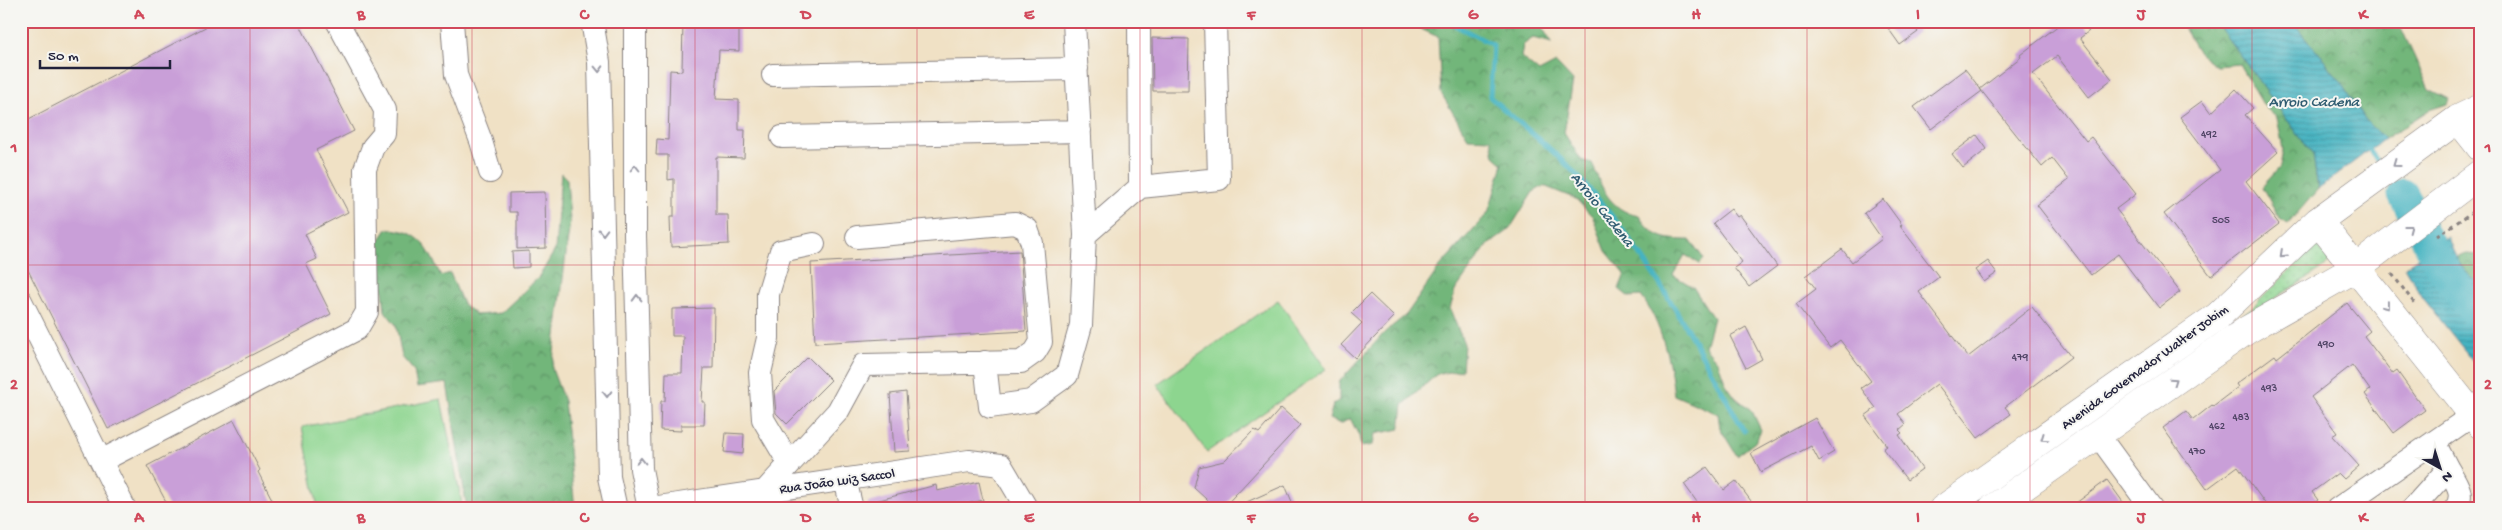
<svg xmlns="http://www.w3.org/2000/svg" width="2502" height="530" font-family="'Gochi Hand',sans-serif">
	<defs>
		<pattern id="grass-dots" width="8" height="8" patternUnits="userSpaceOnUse" patternTransform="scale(1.25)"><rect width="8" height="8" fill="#8dd58f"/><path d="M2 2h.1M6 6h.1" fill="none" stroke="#79b77c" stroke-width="1.8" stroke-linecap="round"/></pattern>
		<pattern id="forest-crowns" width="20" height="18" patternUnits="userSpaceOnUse" patternTransform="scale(1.25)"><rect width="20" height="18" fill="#72b67a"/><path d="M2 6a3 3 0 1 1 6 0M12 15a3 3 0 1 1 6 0" fill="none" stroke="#5d9465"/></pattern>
		<pattern id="water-rules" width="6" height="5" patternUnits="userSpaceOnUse" patternTransform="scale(1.25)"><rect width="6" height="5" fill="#45b3c1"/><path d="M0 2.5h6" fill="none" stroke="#39919e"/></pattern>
	</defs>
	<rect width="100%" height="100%" fill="#f6f6f2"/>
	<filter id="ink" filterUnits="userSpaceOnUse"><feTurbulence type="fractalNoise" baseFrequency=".02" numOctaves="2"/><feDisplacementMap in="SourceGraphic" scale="10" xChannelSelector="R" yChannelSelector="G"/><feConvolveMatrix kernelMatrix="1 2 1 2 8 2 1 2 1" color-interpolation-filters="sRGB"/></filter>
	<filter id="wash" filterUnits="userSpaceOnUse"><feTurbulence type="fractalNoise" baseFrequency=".0096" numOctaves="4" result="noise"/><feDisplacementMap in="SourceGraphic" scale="20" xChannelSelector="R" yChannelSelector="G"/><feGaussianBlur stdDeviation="1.12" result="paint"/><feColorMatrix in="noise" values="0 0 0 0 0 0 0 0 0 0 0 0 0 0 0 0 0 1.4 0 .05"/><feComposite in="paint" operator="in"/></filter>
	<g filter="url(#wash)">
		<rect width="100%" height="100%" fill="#f0e1c5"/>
		<path fill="url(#grass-dots)" stroke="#587c65" d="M2312 248H2319L2327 257 2329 264 2216 336 2253 307Z"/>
		<path fill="url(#forest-crowns)" stroke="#4a6c5a" d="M1404 21H1538L1552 43 1533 38 1523 45 1521 57 1539 72 1556 63 1573 81 1564 133 1581 160 1592 163C1602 188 1609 210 1639 216 1654 238 1665 240 1690 240L1704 259 1700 264 1685 255 1673 275 1693 287 1713 318 1705 347 1718 362 1726 384 1735 397 1752 411 1761 430 1755 442 1737 456 1720 428 1718 414 1674 395C1670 361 1662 324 1641 296L1629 297 1619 289 1625 274 1606 251 1593 217 1576 199 1544 186 1533 192 1509 230 1486 247 1455 291 1450 309 1464 344 1462 370 1437 374 1403 405 1400 429 1375 434 1373 445 1361 447 1359 436 1350 418 1341 424 1329 419 1333 405 1339 400V382L1385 332 1406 315 1441 265 1488 213 1503 164 1494 156 1491 139 1468 138 1441 93 1438 37Z
			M2180 21H2215L2313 155 2318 189 2288 224 2280 219 2262 187 2280 167 2283 150 2280 132 2277 118 2264 106 2239 64 2216 66 2199 53Z
			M2292 21H2398L2429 89 2449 99 2447 104 2429 110 2384 139 2365 120 2344 85Z
			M561 173 567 179 570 221 552 369 564 401 575 509H467L447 383 417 387 414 371 402 357 396 325 385 311 378 242 387 229C422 230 427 248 441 276L450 273 463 304 476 315 501 313 539 277 555 250Z
			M2467 254 2481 255V284L2473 280 2455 258Z"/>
		<path fill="#8dd58f" stroke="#587c65" d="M1278 300 1326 369 1207 452 1157 384Z
			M441 399 463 509H318L302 427Z"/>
		<path fill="url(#water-rules)" stroke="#346a7e" d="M2215 21H2292L2344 85 2365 120 2384 139 2318 189 2313 155Z
			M2448 237C2454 256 2463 274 2481 284V371L2423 298 2405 267Z"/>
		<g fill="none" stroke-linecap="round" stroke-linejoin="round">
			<path stroke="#45b3c1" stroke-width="5" d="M1447 21 1493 45 1490 97C1515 120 1543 141 1567 165 1643 242 1693 338 1744 431
				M2366 145 2382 166
				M2392 179 2403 194"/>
			<path stroke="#45b3c1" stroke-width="31" d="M2403 194 2440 266 2481 321"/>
		</g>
		<g id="blocks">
			<path fill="#c99fd8" d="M217 21H298L354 131 316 150 348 212 305 234 317 259 306 264 331 314 108 429 21 256V123Z
				M683 21H739V51L719 50 716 99 739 100V130H745L744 158 716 157V215H728L729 244 671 247 670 217H674V179L668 180V155H656L657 139 668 140 670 70 682 71Z
				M1883 21H1910L1918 32 1900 45Z
				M2064 21H2082L2089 31 2080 38 2112 79 2089 97 2057 56 2033 74 2086 141 2091 137 2136 194 2116 209 2180 292 2159 308 2118 254 2091 275 2037 205 2069 180 2052 158 2042 167 1980 89 2021 57 2020 55Z
				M1152 38 1189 39 1188 91H1153Z
				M1965 69 1982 91 1931 129 1914 107Z
				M2236 89 2253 108 2245 115 2278 152 2246 181 2279 224 2211 276 2164 214 2220 170 2180 117 2202 101 2211 113Z
				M1977 135 1987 149 1963 168 1952 154Z
				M545 192 546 248 517 249V212H509V193Z
				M1883 199 1902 225 1900 226 1939 277 1919 292 1968 357 2032 307 2071 357 2005 407 2011 414 1978 438 1937 384 1916 400 1898 414 1906 424 1899 430 1902 433 1899 435 1922 469 1907 480 1883 449 1887 446 1865 416 1876 408 1861 388 1871 381 1840 340 1830 348 1796 304 1816 289 1806 276 1842 249 1852 262 1882 239 1864 213Z
				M1731 209 1737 217 1740 215 1777 266 1749 287 1734 268 1742 262 1713 223Z
				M529 251V267L513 268 512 252Z
				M1020 251 1026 331 815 343 811 263Z
				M1988 261 1997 273 1984 282 1975 270Z
				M1370 294 1394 317 1355 358 1341 345 1362 323 1351 313Z
				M2347 303 2370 331 2364 336 2393 374 2397 371 2425 410 2394 433 2365 394 2370 390 2352 365 2311 397 2337 433 2332 436 2359 466 2344 479 2338 473 2312 492 2318 500 2306 509H2269L2238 466 2207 489 2163 428 2186 411 2193 420 2212 405 2213 406 2238 387 2236 384 2275 355 2277 358Z
				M714 308 713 368H704L702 402H705L704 425H681V431L660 430 661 401H665L666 373H682L683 336H672V309Z
				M1746 327 1762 359 1746 368 1730 336Z
				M808 357 831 380 787 424 776 413 774 391Z
				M906 392 910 451 894 452 890 394Z
				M1281 408 1300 425 1222 509H1217L1194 488 1199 467 1224 461 1254 430 1259 433Z
				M1815 418 1834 452 1819 461 1811 446 1761 472 1751 453Z
				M234 420 260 470 258 472 277 509H170L147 466Z
				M726 433 744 434 743 454 724 452Z
				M1707 467 1724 490 1736 481 1757 509H1702L1684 484Z
				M2107 480 2128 509H2068Z
				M979 482 983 500 947 509H868V503L936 485 937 491Z
				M1285 485 1295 509H1231Z"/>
		</g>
	</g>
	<g filter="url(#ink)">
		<use href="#blocks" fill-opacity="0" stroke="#898280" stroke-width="1"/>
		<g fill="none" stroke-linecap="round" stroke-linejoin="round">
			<defs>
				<path id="minor" d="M452 21 456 75 481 141 490 172
					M592 21 599 62 609 477 616 509
					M635 21V235L641 469 649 509
					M1139 21 1140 187
					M773 75 1077 69
					M782 137 1080 131
					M1085 235 1140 187 1219 179 1215 21
					M21 301 125 509
					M985 362 990 407 1031 401 1067 375 1081 325 1085 235 1074 21
					M2098 435 2152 509
					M101 461 357 329 367 312 365 169 373 147 384 134 385 110 337 21
					M789 463 763 419 760 373 768 338V294L781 251 814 244
					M2448 469C2456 482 2466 495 2455 509
					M845 479 852 509
					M765 491 838 411 863 365 1021 362 1035 352 1041 342 1032 243 1027 229 1015 223 857 237
					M645 509 969 461 1001 465 1027 509
					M2337 509 2473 415
					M2412 509 2448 469 2434 442"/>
				<path id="major" d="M2458 119 2481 148
					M2318 221 2481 425
					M1943 509 2218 316 2318 221 2458 119 2481 108
					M1992 509 2247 330 2356 268 2481 173"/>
			</defs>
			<use href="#minor" stroke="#898280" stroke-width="24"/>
			<use href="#major" stroke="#898280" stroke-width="29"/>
			<path stroke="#898280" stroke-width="3" stroke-dasharray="4 4" stroke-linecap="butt" d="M2437 236 2481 206
				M2392 274 2415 304
				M2475 445 2481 452"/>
			<use href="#minor" stroke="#fff" stroke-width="22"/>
			<use href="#major" stroke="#fff" stroke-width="28"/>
		</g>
		<defs><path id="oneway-chevron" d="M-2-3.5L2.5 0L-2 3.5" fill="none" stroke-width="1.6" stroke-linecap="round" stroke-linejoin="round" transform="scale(1.25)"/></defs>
		<g stroke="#9c9ca7">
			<use href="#oneway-chevron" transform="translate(599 69) rotate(88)"/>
			<use href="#oneway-chevron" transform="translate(2396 164) rotate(144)"/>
			<use href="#oneway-chevron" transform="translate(635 168) rotate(-90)"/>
			<use href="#oneway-chevron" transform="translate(2409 228) rotate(-37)"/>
			<use href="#oneway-chevron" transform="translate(603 232) rotate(89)"/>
			<use href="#oneway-chevron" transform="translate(2283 254) rotate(137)"/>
			<use href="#oneway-chevron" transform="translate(637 298) rotate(-91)"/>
			<use href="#oneway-chevron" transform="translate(2386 306) rotate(52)"/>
			<use href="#oneway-chevron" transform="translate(2174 381) rotate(-35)"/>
			<use href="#oneway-chevron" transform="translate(607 394) rotate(89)"/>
			<use href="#oneway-chevron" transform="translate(2044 438) rotate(145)"/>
			<use href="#oneway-chevron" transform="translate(641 461) rotate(-91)"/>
		</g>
	</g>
	<path fill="none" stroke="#d1495b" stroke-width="1" stroke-opacity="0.55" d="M250 21V509M472 21V509M695 21V509M917 21V509M1140 21V509M1362 21V509M1585 21V509M1807 21V509M2030 21V509M2252 21V509M21 265H2481"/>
	<g text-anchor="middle" stroke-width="4" stroke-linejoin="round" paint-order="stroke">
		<g font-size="11" fill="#4c4162">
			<text x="2209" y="137">492</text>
			<text x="2221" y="223">505</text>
			<text x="2326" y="347">490</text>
			<text x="2020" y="360">479</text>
			<text x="2269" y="391">493</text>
			<text x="2241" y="420">483</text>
			<text x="2217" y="429">462</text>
			<text x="2197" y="454">470</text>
		</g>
		<g font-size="14" fill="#22223b" stroke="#f6f6f2">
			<text transform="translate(2144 366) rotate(-36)" y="5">Avenida Governador Walter Jobim</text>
			<text transform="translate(837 480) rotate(-8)" y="5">Rua João Luiz Saccol</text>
		</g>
		<g font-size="15" font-style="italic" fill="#305c71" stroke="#f6f6f2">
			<text x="2314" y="106">Arroio Cadena</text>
			<text transform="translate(1603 209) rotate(51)" y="5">Arroio Cadena</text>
		</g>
	</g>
	<rect width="2502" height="530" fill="none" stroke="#f6f6f2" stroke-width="55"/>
	<g transform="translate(2440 468) rotate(141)" stroke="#f6f6f2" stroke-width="4" paint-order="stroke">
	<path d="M0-4L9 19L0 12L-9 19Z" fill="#22223b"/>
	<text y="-8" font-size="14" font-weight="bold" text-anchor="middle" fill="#22223b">N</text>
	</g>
	<path d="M40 60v8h130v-8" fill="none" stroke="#22223b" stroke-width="2.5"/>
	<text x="48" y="60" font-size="15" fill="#22223b" stroke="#f6f6f2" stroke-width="4" paint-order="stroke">50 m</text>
	<rect x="28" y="28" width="2446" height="474" fill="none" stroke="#d1495b" stroke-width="2"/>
	<g font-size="16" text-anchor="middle" font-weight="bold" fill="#d1495b">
		<text x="139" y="19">A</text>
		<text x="361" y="19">B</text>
		<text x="584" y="19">C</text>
		<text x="806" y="19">D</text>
		<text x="1029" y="19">E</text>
		<text x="1251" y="19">F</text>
		<text x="1473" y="19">G</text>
		<text x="1696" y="19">H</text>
		<text x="1918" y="19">I</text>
		<text x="2141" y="19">J</text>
		<text x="2363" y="19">K</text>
		<text x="14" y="152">1</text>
		<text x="2488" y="152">1</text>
		<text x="14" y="389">2</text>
		<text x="2488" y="389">2</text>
		<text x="139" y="522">A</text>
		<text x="361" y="522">B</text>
		<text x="584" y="522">C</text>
		<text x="806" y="522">D</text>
		<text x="1029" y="522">E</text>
		<text x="1251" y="522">F</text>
		<text x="1473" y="522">G</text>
		<text x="1696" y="522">H</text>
		<text x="1918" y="522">I</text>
		<text x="2141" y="522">J</text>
		<text x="2363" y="522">K</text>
	</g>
</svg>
